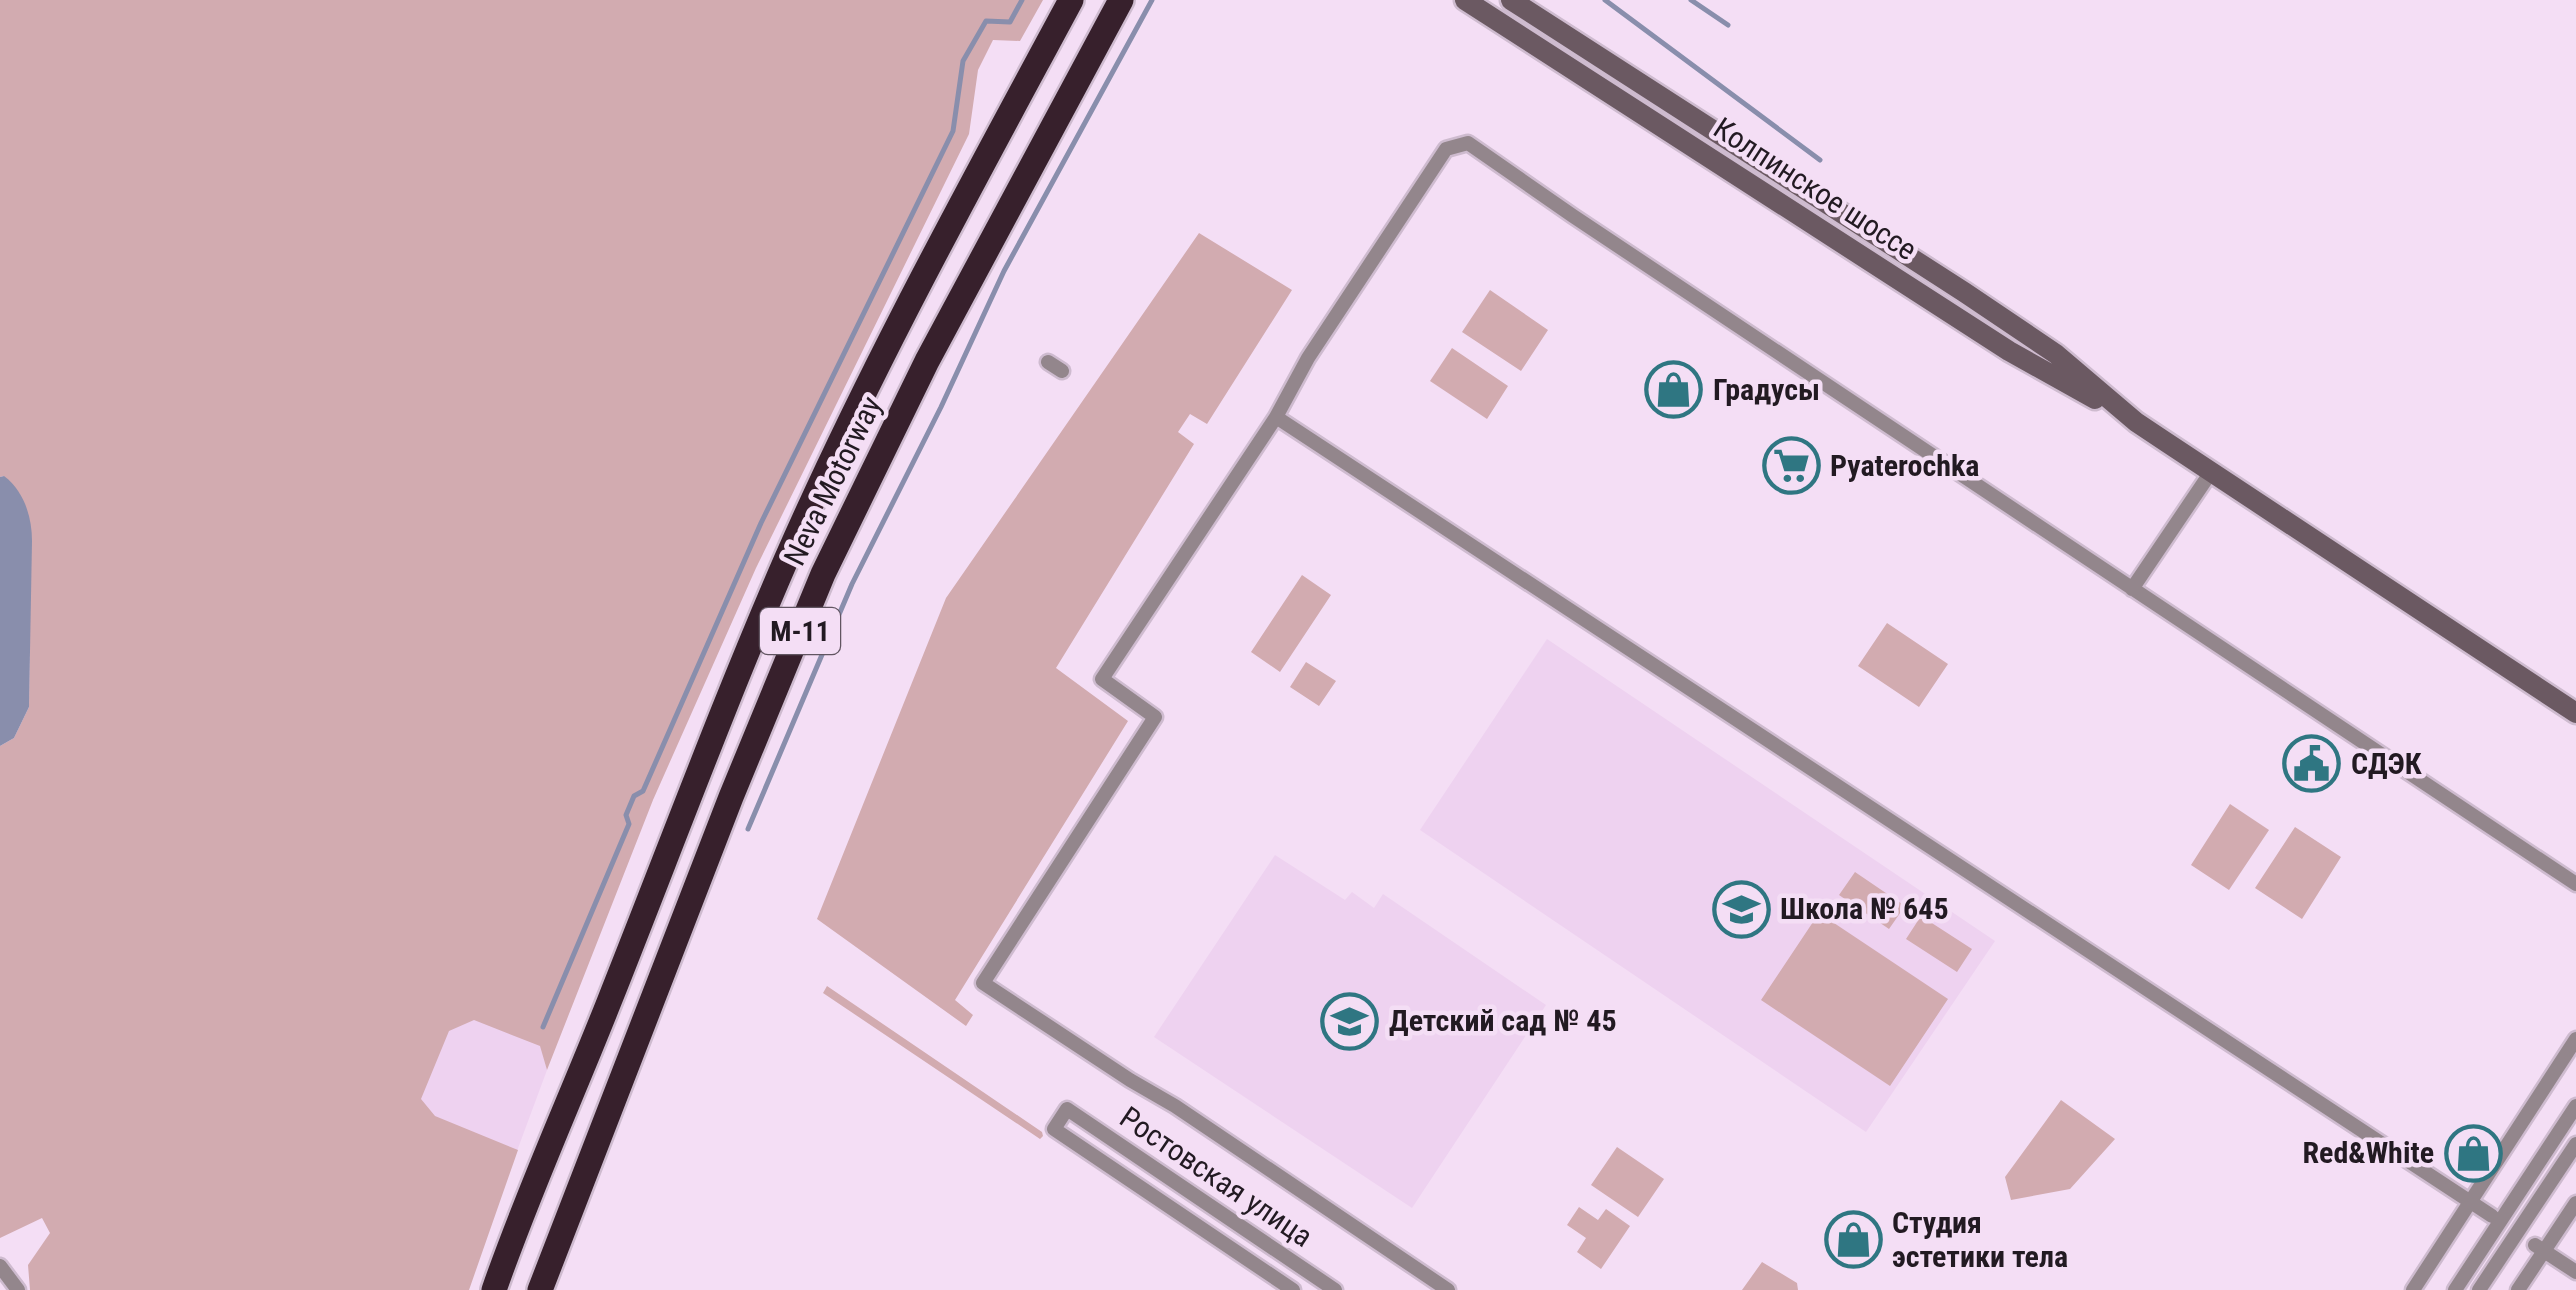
<svg xmlns="http://www.w3.org/2000/svg" width="2576" height="1290" font-family="'Roboto Condensed',sans-serif">
	<rect width="100%" height="100%" fill="#f4def5"/>
	<path fill="#eed2f0" d="M1547 639 1995 941 1866 1132 1420 830Z
		M1275 855 1345 900 1352 892 1374 908 1383 894 1546 1005 1412 1208 1154 1037Z
		M389 988 540 1043 547 1070 507 1178 350 1068Z"/>
	<path fill="#d2abb0" d="M0 0H1043L1020 41 993 40 978 70 969 134 756 568 653 800 547 1070 540 1046 474 1020 449 1031 421 1099 435 1116 518 1150 469 1290H30L28 1265 50 1233 42 1218 0 1238V746L14 738 29 707 30 624 4 476 0 477Z
		M1199 233 1292 290 1207 424 1190 414 1178 432 1194 444 1056 668 1128 721 955 1000 973 1015 966 1026 817 919 946 598Z
		M1490 290 1548 330 1521 371 1462 332Z
		M1452 348 1508 386 1487 419 1430 381Z
		M1302 575 1331 595 1280 672 1251 652Z
		M1887 623 1948 664 1919 707 1858 666Z
		M1306 662 1336 681 1319 706 1290 687Z
		M2230 804 2269 830 2229 890 2191 865Z
		M2295 827 2341 857 2302 919 2255 888Z
		M1855 872 1905 906 1889 929 1839 895Z
		M1819 913 1948 999 1890 1086 1761 1000Z
		M1921 916 1972 949 1957 972 1906 939Z
		M827 986 1042 1132 1043 1136 1040 1139 823 993Z
		M2061 1100 2115 1139 2070 1189 2011 1200 2005 1177Z
		M1617 1147 1664 1179 1638 1217 1591 1185Z
		M1579 1207 1598 1220 1606 1209 1630 1226 1601 1269 1577 1252 1586 1238 1567 1225Z
		M1762 1262 1797 1283 1798 1290H1742Z"/>
	<path fill="#898eac" d="M4 476C24 491 32 517 32 541L29 707 14 738 0 746V477Z"/>
	<g fill="none" stroke-linecap="round" stroke-linejoin="round">
		<path stroke="#898eac" stroke-width="5" d="M1605 0 1820 160
			M1691 0 1728 25
			M748 829 852 584 941 407 1004 271 1152 0
			M543 1027 629 824 626 815 634 796 643 791 761 523 953 131 963 61 986 21 1010 22 1022 0"/>
		<defs>
			<path id="street" d="M1048 362 1062 371
				M1276 417 2492 1216
				M2132 589 2211 472
				M2535 1245 2576 1272
				M0 1266 18 1290
				M1293 1290 1054 1129 1067 1109 1335 1290
				M1448 1290 1175 1106 1130 1080 983 983 1155 717 1102 679 1276 417 1308 358 1446 149 1468 143 1573 216 2576 884
				M2413 1290 2576 1039
				M2455 1290 2576 1106
				M2479 1290 2576 1144
				M2518 1290 2576 1203"/>
			<path id="secondary" d="M1465 0 2009 351 2095 399
				M1511 0 1964 292 2056 354 2136 422 2166 442 2576 713"/>
			<path id="highway" d="M494 1290C528 1192 571 1098 609 1002 668 854 723 705 786 560 870 368 972 184 1071 0
				M540 1290 731 797 823 574 927 361 1121 0"/>
		</defs>
		<use href="#street" stroke="#cebbcf" stroke-width="19"/>
		<use href="#secondary" stroke="#cebbcf" stroke-width="25"/>
		<use href="#highway" stroke="#cebbcf" stroke-width="30"/>
		<use href="#street" stroke="#93868c" stroke-width="14"/>
		<use href="#secondary" stroke="#6b5962" stroke-width="20"/>
		<use href="#highway" stroke="#37202c" stroke-width="25"/>
	</g>
	<defs>
		<symbol id="shop-ring" viewBox="-11 -11 22 22"><circle r="9.5" fill="#f4def5" stroke="#2f7682" stroke-width="1.5"/><path d="M-5-2.5h2.3a2.7 3.5 0 0 1 5.4 0H5L5.5 6h-11ZM-1.5-2.5h3a1.5 2.3 0 0 0-3 0Z" fill="#2f7682"/></symbol>
		<symbol id="supermarket-ring" viewBox="-11 -11 22 22"><circle r="9.5" fill="#f4def5" stroke="#2f7682" stroke-width="1.5"/><path d="M-6-5.5h2.5l.6 2H6L4.5 2H-2.5L-4.4-4H-6ZM-1.5 3.2a1.3 1.3 0 1 0 .1 0ZM3 3.2a1.3 1.3 0 1 0 .1 0Z" fill="#2f7682"/></symbol>
		<symbol id="civic-ring" viewBox="-11 -11 22 22"><circle r="9.5" fill="#f4def5" stroke="#2f7682" stroke-width="1.5"/><path d="M-.6-6.5H3V-4.5H.6V-3L4-1V1h2V6H-6V1h2V-1L-.6-3ZM-1.2 2.5V6h2.4V2.5Z" fill="#2f7682"/></symbol>
		<symbol id="school-ring" viewBox="-11 -11 22 22"><circle r="9.5" fill="#f4def5" stroke="#2f7682" stroke-width="1.5"/><path d="M0-5L7-2L0 1L-7-2ZM-4 1L0 2.5L4 1V4Q0 6-4 4Z" fill="#2f7682"/></symbol>
	</defs>
	<g fill-rule="evenodd">
		<use href="#shop-ring" x="1642" y="358" width="63" height="63"/>
		<use href="#supermarket-ring" x="1760" y="434" width="63" height="63"/>
		<use href="#civic-ring" x="2280" y="732" width="63" height="63"/>
		<use href="#school-ring" x="1710" y="878" width="63" height="63"/>
		<use href="#school-ring" x="1318" y="990" width="63" height="63"/>
		<use href="#shop-ring" x="2442" y="1122" width="63" height="63"/>
		<use href="#shop-ring" x="1822" y="1208" width="63" height="63"/>
	</g>
	<g text-anchor="middle" stroke-width="9" stroke-linejoin="round" paint-order="stroke">
		<rect fill="#f4def5" stroke="#615561" stroke-width="2.5" x="760" y="608" width="80" height="46" rx="8"/>
		<g font-size="28" font-weight="bold" fill="#221a22">
			<text x="800" y="641">М-11</text>
		</g>
		<g font-size="30" fill="#221a22" stroke="#f4def5">
			<text transform="translate(1815 189) rotate(33)" y="10">Колпинское шоссе</text>
			<text transform="translate(833 481) rotate(-64)" y="10">Neva Motorway</text>
			<text transform="translate(1216 1177) rotate(34)" y="10">Ростовская улица</text>
		</g>
		<g font-size="30" font-weight="bold" fill="#221a22" stroke="#f4def5" text-anchor="start">
			<text x="1713" y="400">Градусы</text>
			<text x="1830" y="476">Pyaterochka</text>
			<text x="2351" y="774">СДЭК</text>
			<text x="1780" y="919">Школа № 645</text>
			<text x="1389" y="1031">Детский сад № 45</text>
			<text x="2434" y="1163" text-anchor="end">Red&amp;White</text>
			<text x="1892" y="1233">Студия<tspan x="1892" dy="34">эстетики тела</tspan></text>
		</g>
	</g>
</svg>
